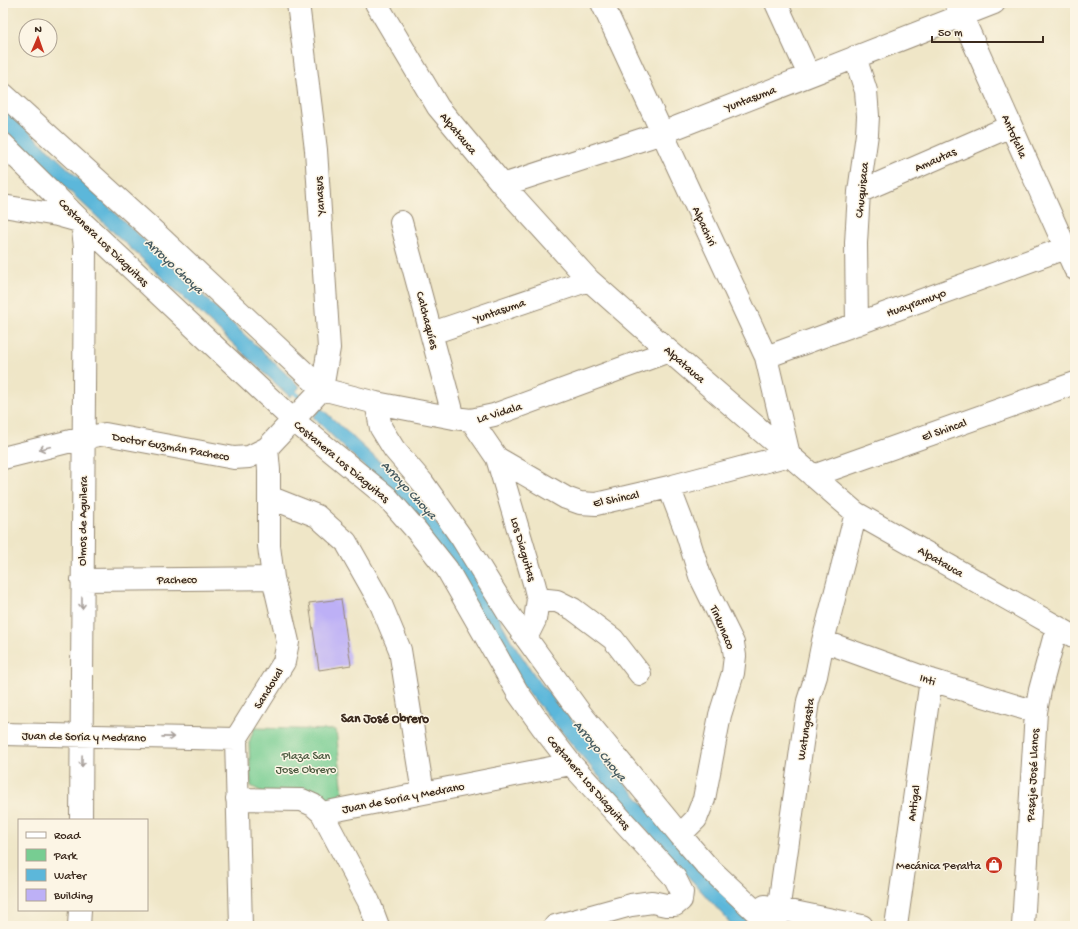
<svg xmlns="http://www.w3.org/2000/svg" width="1078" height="929" font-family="'Gochi Hand',sans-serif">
	<rect width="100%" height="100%" fill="#fcf5e5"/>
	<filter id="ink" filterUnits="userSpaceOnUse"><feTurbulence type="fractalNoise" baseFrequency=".025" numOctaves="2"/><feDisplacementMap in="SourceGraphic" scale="8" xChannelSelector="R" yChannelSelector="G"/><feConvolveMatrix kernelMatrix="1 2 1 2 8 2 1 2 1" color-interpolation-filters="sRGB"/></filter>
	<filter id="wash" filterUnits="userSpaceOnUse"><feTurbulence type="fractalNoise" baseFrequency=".012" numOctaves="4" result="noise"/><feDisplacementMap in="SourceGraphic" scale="16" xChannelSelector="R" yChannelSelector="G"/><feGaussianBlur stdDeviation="0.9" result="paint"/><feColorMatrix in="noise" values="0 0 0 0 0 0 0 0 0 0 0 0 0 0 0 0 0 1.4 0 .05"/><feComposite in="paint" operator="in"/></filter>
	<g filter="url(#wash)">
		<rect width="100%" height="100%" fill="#efe6c7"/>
		<path fill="#77cd92" stroke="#597c58" d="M254 728 336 730 344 803 323 806 264 793 251 786 249 743Z"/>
		<path fill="#5cb7da" stroke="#4c707c" d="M3 107 300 387 290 397 3 129Z
			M321 408 406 486 456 547 479 582 511 640 537 679 629 788 752 926H733L616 797 524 687 394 496 313 417Z"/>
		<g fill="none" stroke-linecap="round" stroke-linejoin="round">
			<path stroke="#5cb7da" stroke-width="4.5" d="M291 389 303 400"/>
		</g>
		<g id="blocks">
			<path fill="#bdb0f6" d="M341 599 351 665 319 670 309 603Z"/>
		</g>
	</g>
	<g filter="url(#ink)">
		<use href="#blocks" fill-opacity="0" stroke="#958872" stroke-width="1"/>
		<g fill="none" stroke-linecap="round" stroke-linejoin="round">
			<defs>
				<path id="minor" d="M298 3 316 150 329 348 322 389
					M376 3 438 107 503 185 589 280 669 351 856 513 1075 637
					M776 3 809 75
					M956 3 1075 269
					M855 57 866 91 868 116 867 134 859 192 856 243 857 324
					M3 94 147 225 322 389 376 403 454 418 471 420 494 415 669 351
					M3 144 82 222 293 420 387 497 416 530 447 569 518 693 543 728 571 764 675 878 682 892 681 900 675 905H666L652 902 631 905 555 926
					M503 185 662 133 994 3
					M859 192 1011 126
					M3 206 57 215 82 222 85 247 81 820
					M401 222 454 418
					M432 333 589 280
					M766 357 1065 248
					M376 403 381 428 394 449 423 483 461 537 508 613 581 714 680 835 707 866 771 926
					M471 420 497 458 566 498 580 503 596 504 669 487 789 455 766 357 602 3
					M3 458 83 438 105 434 234 458 249 457 267 448 322 389
					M497 458 534 583 538 599 535 620 526 638
					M813 476 1075 383
					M669 487 687 534 700 576 733 643 735 656 733 673 720 715 704 799 696 819 680 835
					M269 497 317 516 346 542 380 602 400 650 423 793
					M82 580 273 578
					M538 599 557 601 573 609 613 639 640 674
					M823 641 931 680 1036 712
					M3 734 236 739
					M237 799 302 800 313 805 322 813 571 764
					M322 813 369 902 378 926
					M765 906 862 926
					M79 926 80 910
					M241 926 236 739 284 662 288 642 273 578 269 546V470L267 448
					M776 926 808 701 816 676 823 641 856 513
					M896 926 931 680
					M1023 926 1036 712 1040 690 1057 627"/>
			</defs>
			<use href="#minor" stroke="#958872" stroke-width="24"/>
			<use href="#minor" stroke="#fff" stroke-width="22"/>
		</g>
		<defs><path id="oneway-shaft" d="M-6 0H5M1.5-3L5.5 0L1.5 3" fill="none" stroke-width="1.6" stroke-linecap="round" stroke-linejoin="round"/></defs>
		<g stroke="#a79f9a">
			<use href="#oneway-shaft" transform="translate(45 448) rotate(166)"/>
			<use href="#oneway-shaft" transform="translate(82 603) rotate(90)"/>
			<use href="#oneway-shaft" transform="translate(168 737) rotate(1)"/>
			<use href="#oneway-shaft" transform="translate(82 761) rotate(91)"/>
		</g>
	</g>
	<defs>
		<symbol id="shop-disc" viewBox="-11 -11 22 22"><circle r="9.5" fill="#c8321e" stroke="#fcf5e5"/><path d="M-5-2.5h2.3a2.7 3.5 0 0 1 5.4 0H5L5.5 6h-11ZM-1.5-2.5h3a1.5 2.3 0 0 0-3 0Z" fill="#fff"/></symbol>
	</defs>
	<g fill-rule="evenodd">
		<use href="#shop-disc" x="984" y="855" width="20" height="20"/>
	</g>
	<g text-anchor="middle" stroke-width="3" stroke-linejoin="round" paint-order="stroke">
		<g font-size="12" fill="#3b2a1e" stroke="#fcf5e5">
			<text transform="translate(750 98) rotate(-21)" y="4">Yuntasuma</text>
			<text transform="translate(459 133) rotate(50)" y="4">Alpatauca</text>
			<text transform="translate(1015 136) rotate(66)" y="4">Antofalla</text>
			<text transform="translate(935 159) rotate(-24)" y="4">Amautas</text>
			<text transform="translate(861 190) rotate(-84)" y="4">Chuquisaca</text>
			<text transform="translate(319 196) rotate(-94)" y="4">Yanasus</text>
			<text transform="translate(705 226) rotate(65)" y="4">Alpachiri</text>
			<text transform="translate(104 242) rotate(44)" y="4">Costanera Los Diaguitas</text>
			<text transform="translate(916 302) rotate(-20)" y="4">Huayramuyo</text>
			<text transform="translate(499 310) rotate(-19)" y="4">Yuntasuma</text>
			<text transform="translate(428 320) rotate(75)" y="4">Calchaquíes</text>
			<text transform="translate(685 364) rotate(41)" y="4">Alpatauca</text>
			<text transform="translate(499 412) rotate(-17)" y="4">La Vidala</text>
			<text transform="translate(944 429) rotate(-19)" y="4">El Shincal</text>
			<text transform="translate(171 446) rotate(10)" y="4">Doctor Guzmán Pacheco</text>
			<text transform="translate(342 461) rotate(40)" y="4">Costanera Los Diaguitas</text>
			<text transform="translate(616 498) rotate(-11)" y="4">El Shincal</text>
			<text transform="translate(82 521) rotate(-89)" y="4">Olmos de Aguilera</text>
			<text transform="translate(524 549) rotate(74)" y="4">Los Diaguitas</text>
			<text transform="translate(941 561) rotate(30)" y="4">Alpatauca</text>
			<text transform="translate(177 579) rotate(-1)" y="4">Pacheco</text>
			<text transform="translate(723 627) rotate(67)" y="4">Tinkunaco</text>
			<text transform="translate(928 679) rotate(19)" y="4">Inti</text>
			<text transform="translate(268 688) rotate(-58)" y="4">Sandoval</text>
			<text transform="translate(805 729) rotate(-81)" y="4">Watungasta</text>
			<text transform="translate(84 736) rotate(1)" y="4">Juan de Soria y Medrano</text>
			<text transform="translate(1032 775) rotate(-87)" y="4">Pasaje José Llanos</text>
			<text transform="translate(589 782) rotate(49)" y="4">Costanera Los Diaguitas</text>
			<text transform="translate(403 797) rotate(-11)" y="4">Juan de Soria y Medrano</text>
			<text transform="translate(913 803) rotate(-82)" y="4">Antigal</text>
		</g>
		<g font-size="12" fill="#4d5b41" stroke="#fcf5e5">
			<text x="306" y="759">Plaza San<tspan x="306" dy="14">Jose Obrero</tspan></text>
		</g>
		<g font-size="12" fill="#3b2a1e" stroke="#fcf5e5" text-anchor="end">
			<text x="981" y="869">Mecánica Peralta</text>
		</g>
		<g font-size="13" font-style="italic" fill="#475b60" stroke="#fcf5e5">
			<text transform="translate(175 265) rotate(43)" y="5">Arroyo Choya</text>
			<text transform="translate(410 489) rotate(47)" y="5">Arroyo Choya</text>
			<text transform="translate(601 750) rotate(50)" y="5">Arroyo Choya</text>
		</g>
		<g font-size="13" font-weight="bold" fill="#3b2a1e" stroke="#fcf5e5">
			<text x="385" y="722">San José Obrero</text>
		</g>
	</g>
	<rect width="1078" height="929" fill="none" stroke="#fcf5e5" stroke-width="16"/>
	<rect x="18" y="819" width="130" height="92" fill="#fcf5e5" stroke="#afa495"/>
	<rect x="26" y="832" width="20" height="6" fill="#ffffff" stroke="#afa495"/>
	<text x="54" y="839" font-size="12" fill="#3b2a1e">Road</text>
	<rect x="26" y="849" width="20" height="12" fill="#77cd92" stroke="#afa495"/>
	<text x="54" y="859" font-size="12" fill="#3b2a1e">Park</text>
	<rect x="26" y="869" width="20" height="12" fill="#5cb7da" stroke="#afa495"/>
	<text x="54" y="879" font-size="12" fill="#3b2a1e">Water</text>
	<rect x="26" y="889" width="20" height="12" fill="#bdb0f6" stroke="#afa495"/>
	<text x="54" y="899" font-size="12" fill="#3b2a1e">Building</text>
	<g transform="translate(38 38) rotate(2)"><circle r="19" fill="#fcf5e5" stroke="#afa495"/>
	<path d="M0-3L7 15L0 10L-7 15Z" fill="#c8321e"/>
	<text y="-6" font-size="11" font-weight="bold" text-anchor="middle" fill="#3b2a1e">N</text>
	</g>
	<path d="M932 36v6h111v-6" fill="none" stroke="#3b2a1e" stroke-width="2"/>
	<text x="938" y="36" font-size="12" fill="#3b2a1e" stroke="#fcf5e5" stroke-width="3" paint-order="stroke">50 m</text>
</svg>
